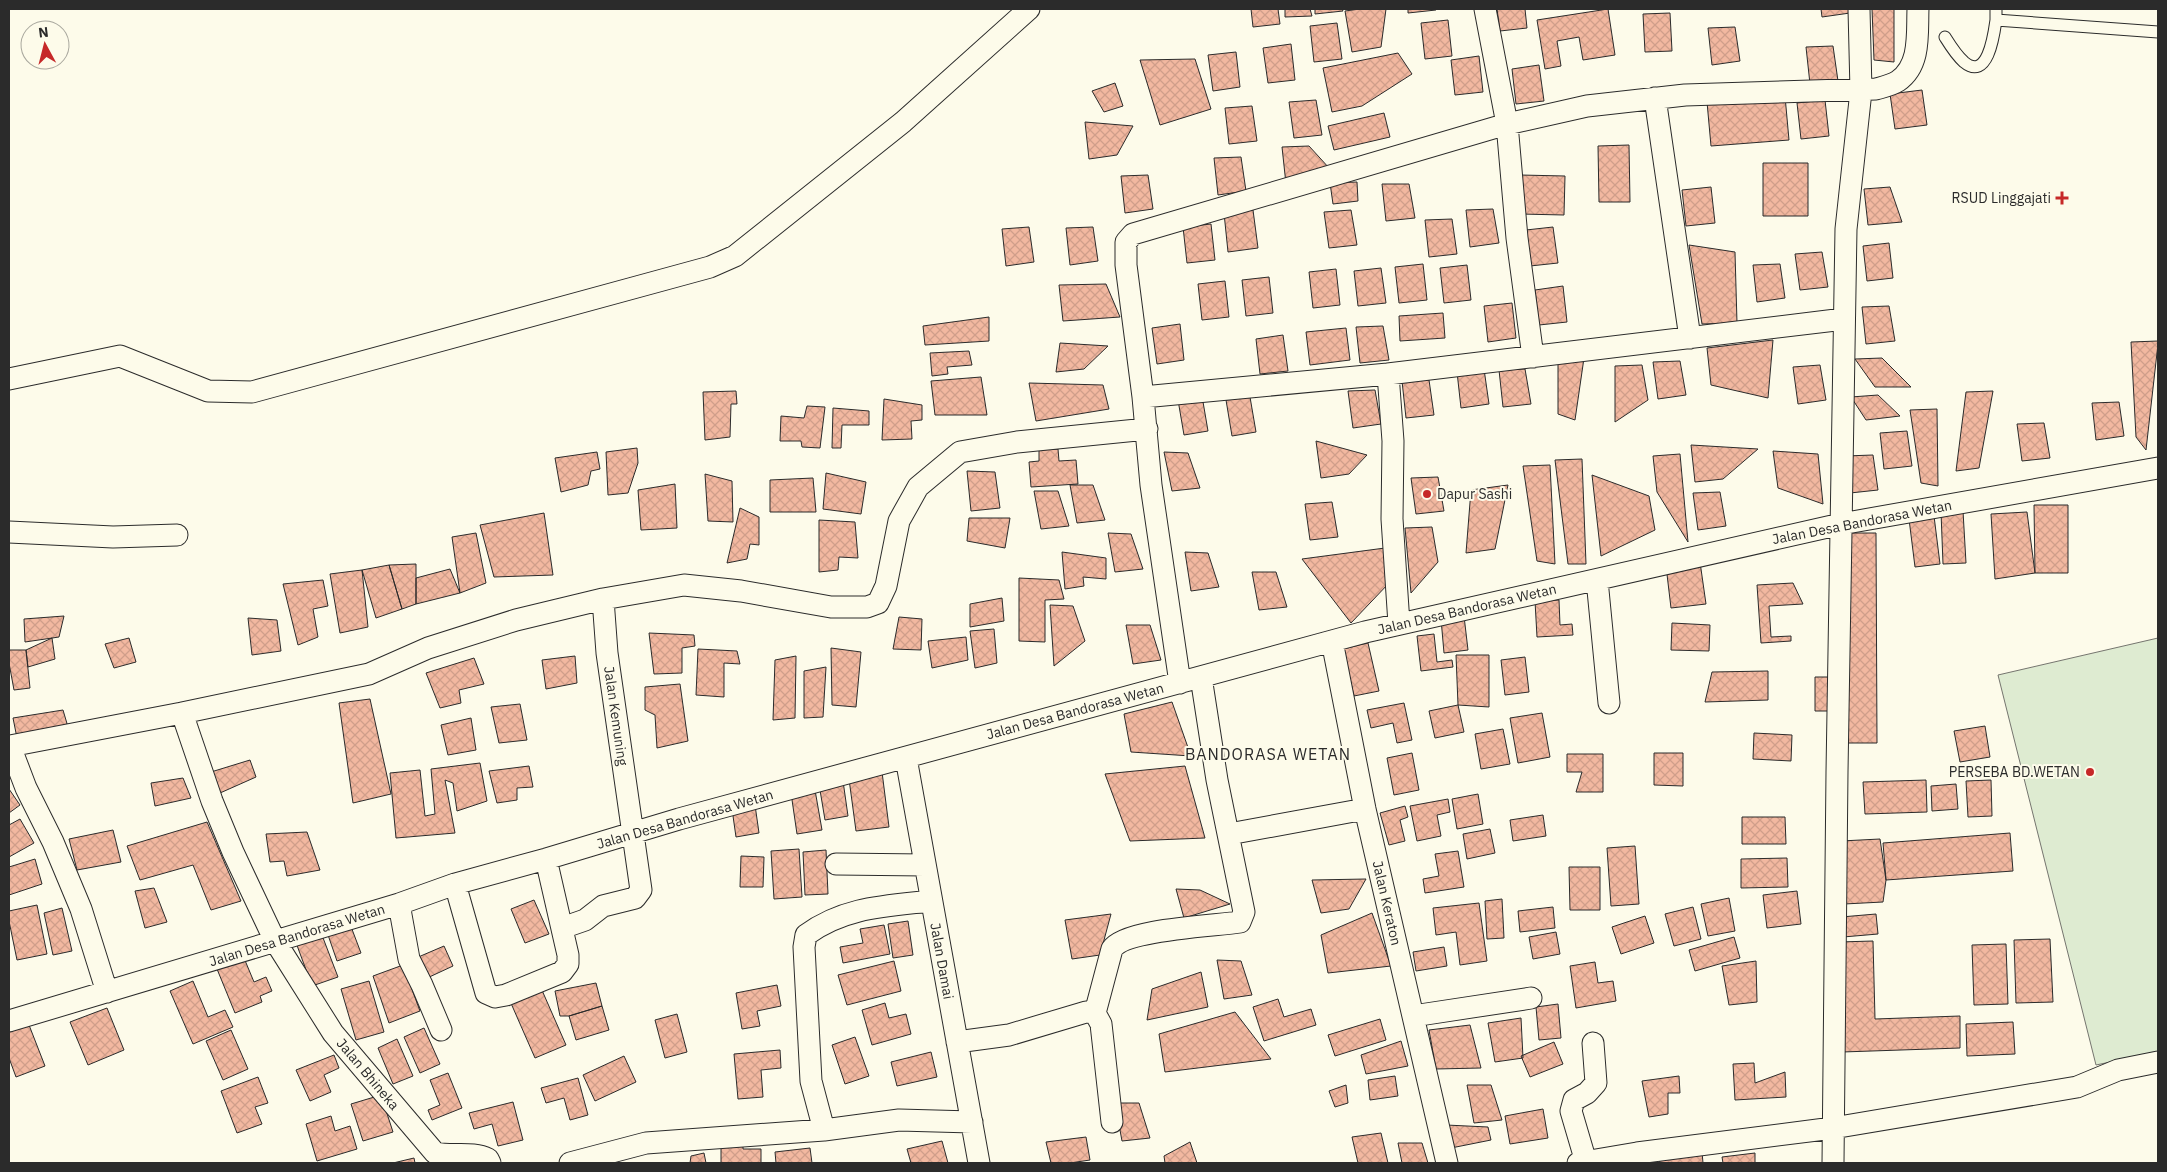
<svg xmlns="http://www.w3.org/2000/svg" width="2167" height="1172" font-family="'IBM Plex Sans',sans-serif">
	<defs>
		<pattern id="building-cross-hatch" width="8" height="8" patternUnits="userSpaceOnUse" patternTransform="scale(1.25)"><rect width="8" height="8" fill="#f2b8a0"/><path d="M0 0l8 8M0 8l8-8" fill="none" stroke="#d09e8a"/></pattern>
	</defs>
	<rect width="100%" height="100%" fill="#fdfbea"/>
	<path fill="#deebd1" stroke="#74746e" d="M2158 638V1052L2096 1065 1998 675Z"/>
	<path fill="url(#building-cross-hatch)" stroke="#2b2b2b" d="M1251 9H1278L1280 24 1253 27Z
		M1285 9H1310L1312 16 1285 17Z
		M1315 9H1342L1343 11 1315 14Z
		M1360 9H1386L1381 47 1352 52 1345 11Z
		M1408 9H1436V10L1408 13Z
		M1497 9H1525L1527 28 1500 31Z
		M1608 9 1615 55 1583 60 1579 37 1557 41 1561 66 1545 69 1537 20Z
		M1821 9H1849L1850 13 1822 17Z
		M1872 9H1894V62L1874 60Z
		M1670 13 1672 51 1645 52 1643 14Z
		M1448 20 1452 56 1425 59 1421 23Z
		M1337 23 1342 59 1314 62 1310 26Z
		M1735 27 1740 61 1712 65 1708 28Z
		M1291 44 1295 80 1268 83 1263 48Z
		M1833 46 1838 81 1810 84 1806 47Z
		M1236 52 1240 87 1213 91 1208 55Z
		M1398 53 1412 74 1362 106 1332 112 1323 68Z
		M1479 56 1483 92 1455 95 1451 60Z
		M1195 59 1211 109 1160 125 1140 60Z
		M1539 65 1544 101 1516 104 1512 69Z
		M1115 83 1123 106 1104 112 1092 91Z
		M1922 90 1927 125 1895 129 1890 94Z
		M1785 96 1789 140 1711 146 1707 102Z
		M1316 100 1322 135 1294 138 1289 102Z
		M1825 100 1829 136 1801 139 1797 103Z
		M1252 106 1257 141 1229 144 1225 108Z
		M1384 113 1390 137 1334 150 1328 126Z
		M1085 122 1133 126 1117 155 1089 159Z
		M1629 145 1630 202H1599L1598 146Z
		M1309 146 1330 169 1286 184 1282 147Z
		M1241 157 1246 191 1218 195 1214 158Z
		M1763 163H1808V216H1763Z
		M1148 175 1153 209 1125 213 1121 176Z
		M1520 175 1565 176 1564 215 1519 214Z
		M1357 182 1358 201 1333 204 1330 183Z
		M1382 184H1409L1415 218 1386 221Z
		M1711 187 1715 223 1686 226 1682 190Z
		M1890 187 1902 222 1868 225 1864 189Z
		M1493 209 1499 243 1470 247 1466 210Z
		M1253 210 1258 248 1228 252 1224 213Z
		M1351 210 1357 245 1329 248 1324 212Z
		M1452 219 1457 254 1429 257 1425 220Z
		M1211 224 1215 260 1187 263 1183 227Z
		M1029 227 1034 262 1006 266 1002 229Z
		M1093 227 1098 261 1070 265 1066 228Z
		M1553 227 1558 263 1530 266 1526 230Z
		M1889 243 1893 278 1867 281 1863 246Z
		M1689 245 1735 252 1737 323 1702 324Z
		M1822 252 1828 287 1800 290 1795 254Z
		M1423 264 1427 300 1399 303 1395 267Z
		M1780 264 1785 298 1757 302 1753 265Z
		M1467 265 1471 300 1444 303 1440 268Z
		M1381 268 1386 303 1358 306 1354 271Z
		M1336 269 1340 305 1313 308 1309 272Z
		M1269 277 1273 313 1246 316 1242 280Z
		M1225 281 1229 317 1202 320 1198 284Z
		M1106 284 1120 317 1063 321 1059 285Z
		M1563 286 1567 322 1539 325 1535 290Z
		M1512 303 1516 338 1488 342 1484 306Z
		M1889 306 1895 341 1866 344 1862 307Z
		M1443 313 1445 338 1400 341 1399 316Z
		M989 317V341L925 345 923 326Z
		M1180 324 1184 360 1157 364 1152 328Z
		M1383 326 1389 360 1360 363 1356 327Z
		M1346 328 1350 360 1310 365 1306 332Z
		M1283 335 1288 371 1260 374 1256 339Z
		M1773 340 1768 398 1711 385 1707 348Z
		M2158 341V344L2146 450 2136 437 2131 342Z
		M1060 343 1108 346 1084 369 1056 372Z
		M969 351 972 365 947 367 948 374 932 376 930 353Z
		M1584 358 1575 420 1558 414V359Z
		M1882 358 1911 387H1875L1855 359Z
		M1680 361 1686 395 1658 399 1653 362Z
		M1642 365 1648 400 1615 422V366Z
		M1820 365 1826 400 1798 404 1793 367Z
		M1484 369 1489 404 1461 408 1457 372Z
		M1525 369 1531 404 1503 407 1499 370Z
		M981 377 987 415H935L931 381Z
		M1429 380 1434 415 1406 418 1402 381Z
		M1029 383 1103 385 1109 409 1036 421Z
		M1375 390 1381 424 1353 428 1348 391Z
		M736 391 737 404H731L730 437 705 440 703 392Z
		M1993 391 1979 468 1956 471 1966 392Z
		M1878 395 1900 416 1866 420 1851 397Z
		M1202 396 1208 431 1184 435 1178 400Z
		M1250 397 1256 432 1232 436 1226 400Z
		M884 399 922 405V420L911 421 912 439 882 440Z
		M2119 402 2124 436 2096 440 2092 403Z
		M807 406 825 407 820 448 802 447 801 441H780L781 416 804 418Z
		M833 408 869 411V425H842L841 448H832Z
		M1937 409 1938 486 1921 483 1910 410Z
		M2044 423 2050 458 2022 461 2017 424Z
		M1907 431 1912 466 1884 469 1880 433Z
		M1316 441 1367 455 1349 474 1321 478Z
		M1691 445 1758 449 1723 479 1695 482Z
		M637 448 638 463 628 493 608 495 606 452Z
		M1058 449 1059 461 1076 460 1078 484 1031 487 1029 462 1039 461V450Z
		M1773 451 1818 454 1823 504 1778 488Z
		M597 452 600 469 591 471 588 485 561 492 555 458Z
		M1164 452 1188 453 1200 488 1172 491Z
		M1680 454 1688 542 1657 492 1653 456Z
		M1873 455 1878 490 1850 493 1845 456Z
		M1582 459 1586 564H1568L1555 460Z
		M1550 465 1555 564 1537 561 1523 466Z
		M967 471 995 472 1000 508 971 511Z
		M826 473 866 482 861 514 823 509Z
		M705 474 732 481 733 522 708 521Z
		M1592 475 1649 496 1655 530 1601 556Z
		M1438 477 1444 511 1416 514 1411 478Z
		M813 478 816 512H770V480Z
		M675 484 677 528 641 530 638 490Z
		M1070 485H1093L1105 520 1077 523Z
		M1508 485 1495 549 1466 553 1471 490Z
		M1034 491H1058L1069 526 1041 529Z
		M1720 492 1726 526 1698 530 1693 493Z
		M1332 502 1338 537 1310 540 1305 504Z
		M2034 505H2068V573H2035Z
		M740 508 759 517V545L750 544 747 559 727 563Z
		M1963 511 1966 563 1943 564 1941 512Z
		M2027 512 2035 573 1995 579 1991 514Z
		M544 513 553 575 494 577 480 525Z
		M1934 516 1940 564 1915 567 1909 519Z
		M969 518H1010L1005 548 967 541Z
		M819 520 855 522 858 558 839 557 838 570 819 572Z
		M1432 527 1438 562 1411 593 1405 528Z
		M476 533 486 583 460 593 452 537Z
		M1108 533 1131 534 1143 569 1115 572Z
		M1844 533H1876L1877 743H1845Z
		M1385 548 1390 582 1351 623 1302 559Z
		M1062 552 1106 558V579L1083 577 1084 586 1065 589Z
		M1185 552 1208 553 1219 587 1191 591Z
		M1700 562 1706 604 1671 608 1666 566Z
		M416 564V604L402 609 389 565Z
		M389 565 402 609 376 618 362 570Z
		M450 569 460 593 416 604V578Z
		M362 570 368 627 340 633 330 574Z
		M1252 572H1276L1287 607 1259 610Z
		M1019 578 1059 580 1064 599 1045 600V642L1019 641Z
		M323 580 328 606 313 609 318 637 298 645 283 584Z
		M1793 583 1803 604 1769 606 1771 637 1791 636V641L1761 643 1757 585Z
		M1002 598 1004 621 970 627V604Z
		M1559 600 1560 625 1572 624 1573 635 1537 637 1535 601Z
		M1050 605 1073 606 1085 641 1054 666Z
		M64 616 59 637 25 642 24 619Z
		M1464 616 1468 650 1444 653 1441 619Z
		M899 617 922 619 921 650 893 649Z
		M248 618 277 620 281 651 252 655Z
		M1672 623 1710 625 1709 651 1671 650Z
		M1126 625H1150L1161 660 1133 664Z
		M994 629 997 663 975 668 970 631Z
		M649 633 694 635 695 646 682 648V673L654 674Z
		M1434 634 1437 662 1452 660 1453 667 1421 671 1417 636Z
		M966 637 968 660 932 668 928 641Z
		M52 638 55 659 28 667 26 650Z
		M129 638 136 662 114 668 105 644Z
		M1368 643 1379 691 1354 696 1343 649Z
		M831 648 861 652 856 707 832 705Z
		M698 649 737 651 740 664 724 663V697L696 695Z
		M9 650H26L30 688 14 690 9 663Z
		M1456 655H1489V707L1458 705Z
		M575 656 577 683 546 689 542 660Z
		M796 656 795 718 773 720 775 660Z
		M1525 657 1529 692 1505 695 1501 660Z
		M474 658 484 684 459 690 461 703 440 708 426 673Z
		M826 667 823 717 804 718V671Z
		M1768 671V700L1705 702 1712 672Z
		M1815 677H1833V711H1815Z
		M680 684 688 741 657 748 655 715 645 710V687Z
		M370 699 391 794 353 803 339 703Z
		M1172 702 1191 756 1131 752 1124 714Z
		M1404 703 1412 740 1397 743 1393 723 1371 728 1367 710Z
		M520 704 527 740 499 743 491 707Z
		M1458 705 1464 732 1435 738 1429 711Z
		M63 710 68 727 17 738 13 718Z
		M1542 713 1550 757 1518 763 1510 718Z
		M471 718 476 750 448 755 441 725Z
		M1985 726 1990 757 1960 762 1954 731Z
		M1503 729 1510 764 1481 769 1475 734Z
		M1754 733 1792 735 1791 761 1753 759Z
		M1412 753 1419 790 1394 795 1387 758Z
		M1654 753H1683V786L1654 785Z
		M1567 754H1603V792H1576L1582 772H1567Z
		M250 760 256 777 220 793 211 772Z
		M480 763 487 801 457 811 453 783 445 780 455 833 396 838 390 773 420 770 425 816 435 814 431 769Z
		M881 764 889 827 856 831 849 779Z
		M529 766 533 787 517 788V800L497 803 489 771Z
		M1185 766 1205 838 1130 841 1105 774Z
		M183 778 191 798 155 806 151 783Z
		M1926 780 1927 812 1865 814 1863 782Z
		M1991 780 1992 816 1968 817 1966 781Z
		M843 781 848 816 825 820 819 784Z
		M1956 784 1958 809 1932 811 1931 786Z
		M9 789 20 805 9 813Z
		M815 790 822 830 797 834 791 793Z
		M1478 794 1483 824 1457 829 1452 799Z
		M1448 799 1450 812 1437 815 1441 836 1417 841 1410 806Z
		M755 805 759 833 736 837 732 809Z
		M1405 806 1408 817 1400 820 1405 841 1389 845 1380 813Z
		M1543 815 1546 836 1513 841 1510 820Z
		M1742 817H1785L1786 844H1742Z
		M20 819 34 843 9 857V825Z
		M207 822 241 901 211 910 193 865 140 880 127 846Z
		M1490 829 1495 853 1467 859 1463 834Z
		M113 830 121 862 77 870 69 839Z
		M307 832 320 870 287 876 284 861 270 862 266 834Z
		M2010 833 2013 871 1886 880 1883 843Z
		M1880 839 1886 880 1883 902 1844 904 1841 841Z
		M1635 846 1639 904 1611 906 1607 848Z
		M799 849 802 897 774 899 771 851Z
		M826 850 828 894 805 895 803 852Z
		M1458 851 1464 887 1425 893 1423 879 1439 876 1435 854Z
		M741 856 764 857 763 887H740Z
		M1787 858 1788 887 1741 888V859Z
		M35 859 42 884 9 895V867Z
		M1569 867H1600V910H1570Z
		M1366 879 1349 909 1321 913 1312 880Z
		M154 888 167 922 145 928 135 891Z
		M1176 889 1200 890 1230 904 1184 918Z
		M1797 891 1801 924 1767 928 1763 895Z
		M1729 898 1735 931 1708 936 1701 904Z
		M1502 899 1504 938 1487 939 1485 901Z
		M534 900 549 934 525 943 511 909Z
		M1479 903 1487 961 1460 965 1456 932 1436 935 1433 908Z
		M37 905 47 954 17 960 9 921V911Z
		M1553 907 1555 928 1520 932 1518 911Z
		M1693 907 1701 939 1674 946 1665 914Z
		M62 908 72 951 53 955 44 913Z
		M1372 913 1391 966 1328 973 1321 935Z
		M1111 914 1100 955 1072 959 1065 920Z
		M1876 914 1878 934 1843 937 1841 917Z
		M1645 916 1654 943 1621 954 1612 927Z
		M908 921 913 955 893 958 888 924Z
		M350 924 361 953 337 961 327 932Z
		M884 925 890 954 843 963 840 947 863 943 860 929Z
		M320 930 338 977 312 986 295 940Z
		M1556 932 1560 954 1533 959 1529 937Z
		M1734 937 1740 958 1695 971 1689 950Z
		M2050 939 2053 1002 2016 1003 2014 940Z
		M1873 941 1875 1019 1960 1016V1048L1842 1052 1839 942Z
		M2006 944 2008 1004 1974 1005 1972 945Z
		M444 946 453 966 425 979 416 958Z
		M1444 947 1447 966 1416 971 1413 952Z
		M244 958 254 982 266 977 272 991 260 996 262 1002 235 1013 217 969Z
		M1217 960 1241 961 1252 995 1224 999Z
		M894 961 901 991 847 1005 838 975Z
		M1756 961 1757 1002 1729 1005 1722 966Z
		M1595 962 1598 983 1613 981 1616 1001 1576 1008 1570 966Z
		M403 965 420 1011 389 1023 373 976Z
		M1201 972 1208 1007 1147 1020 1152 989Z
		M193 981 208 1017 225 1010 233 1027 193 1044 170 991Z
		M369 981 384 1032 356 1040 341 989Z
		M596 983 602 1006 569 1016H560L555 991Z
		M777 985 781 1006 757 1011 760 1026 742 1029 736 993Z
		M541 988 566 1045 535 1058 510 1001Z
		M1278 999 1284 1017 1311 1009 1316 1025 1264 1041 1253 1007Z
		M885 1003 889 1018 906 1014 911 1034 872 1045 862 1010Z
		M1558 1004 1561 1038 1539 1040 1536 1007Z
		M602 1006 609 1030 576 1040 569 1016Z
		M107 1008 124 1050 88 1065 70 1022Z
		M1235 1012 1271 1059 1165 1072 1159 1034Z
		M677 1014 687 1052 665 1058 655 1020Z
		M1521 1018 1523 1058 1495 1062 1488 1023Z
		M1380 1019 1386 1040 1335 1056 1328 1035Z
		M2013 1022 2015 1054 1967 1056 1966 1024Z
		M29 1025 45 1066 16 1077 9 1058V1032Z
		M1470 1025 1481 1068 1436 1069 1429 1030Z
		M424 1028 440 1064 420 1073 404 1037Z
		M231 1030 248 1069 223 1080 206 1041Z
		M855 1037 869 1076 845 1084 832 1045Z
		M397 1039 413 1076 393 1084 378 1048Z
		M1401 1041 1408 1066 1366 1074 1361 1055Z
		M1554 1042 1563 1064 1530 1077 1521 1056Z
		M780 1050 781 1068 761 1070 763 1097 738 1099 734 1054Z
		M931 1052 937 1077 897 1086 891 1062Z
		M334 1055 339 1068 324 1075 331 1092 310 1101 296 1070Z
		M624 1056 636 1082 595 1101 583 1075Z
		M1754 1063 1755 1083 1785 1072 1786 1097 1735 1100 1733 1064Z
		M448 1073 462 1108 432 1120 428 1110 440 1105 430 1080Z
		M1395 1076 1398 1096 1370 1100 1368 1080Z
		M1679 1076 1680 1093H1668V1114L1649 1117 1642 1081Z
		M258 1077 268 1103 255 1107 262 1124 237 1133 221 1091Z
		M578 1078 588 1115 570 1120 564 1098 546 1103 541 1088Z
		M1346 1085 1348 1103 1335 1107 1329 1091Z
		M1467 1085H1491L1502 1120 1474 1123Z
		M381 1095 393 1132 363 1141 351 1104Z
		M513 1102 523 1140 498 1146 492 1124 474 1129 469 1113Z
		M1115 1103H1139L1150 1138 1122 1141Z
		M1543 1109 1548 1138 1510 1144 1505 1116Z
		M331 1116 335 1131 350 1126 357 1149 317 1161 306 1124Z
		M1446 1125 1488 1127 1491 1140 1451 1148Z
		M1381 1133 1388 1163H1358L1352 1137Z
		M1086 1137 1090 1160 1070 1163H1051L1046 1142Z
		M721 1140H743V1149H761V1163H721Z
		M942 1141 948 1163H911L907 1149Z
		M1190 1142 1197 1163H1165L1164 1156Z
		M1398 1143H1422L1428 1163H1402Z
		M810 1148 812 1163H776L775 1152Z
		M1702 1152 1703 1163H1660L1659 1155Z
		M704 1153 706 1163H690L691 1156Z
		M1755 1153V1163H1723L1722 1157Z
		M414 1158 415 1163H393Z"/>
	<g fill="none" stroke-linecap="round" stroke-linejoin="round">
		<defs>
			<path id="lane" d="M1996 9V20L2158 32
				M1945 37C1950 45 1956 55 1964 62 1988 82 1994 34 1996 20"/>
			<path id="street" d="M1485 9 1507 124 1517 238 1533 357
				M1655 98 1690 338
				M9 379 120 356 208 391 252 392 710 267 735 256 903 122 1029 9
				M1143 397 1126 265V242L1133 234 1507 124 1587 106 1685 95 1876 89C1883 87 1892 85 1898 81 1921 65 1917 34 1918 9
				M9 532 113 537 177 535
				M1597 580 1609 703
				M1399 624 1392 519 1393 441 1388 374 1844 319
				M1332 641 1365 809 1447 1163
				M1180 683 1151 485 1143 397 1388 374
				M906 758 979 1163
				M1229 834 1365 809
				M836 864 925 865
				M455 884 486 993 495 997 506 995 562 972 568 964V955L546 859
				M399 904 409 959 422 985 441 1030
				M562 928 585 920 603 906 635 898 641 890 607 653 603 599
				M107 992 81 909 53 842 26 788 10 746 182 713
				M1413 1016 1531 998
				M9 1021 399 904 455 884 546 859 679 819 1365 632 1841 524 2158 468
				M957 1042 1009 1035 1086 1012 1095 1013
				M1112 1122 1101 1024 1095 1013 1112 949C1125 929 1214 926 1240 922L1244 912 1217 780 1201 677
				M824 1130 811 1081 804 947 806 935C844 907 886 906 931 901
				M1586 1162 1571 1111 1574 1100 1587 1093 1596 1083 1593 1043
				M490 1163 488 1159C472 1151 453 1157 435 1153L333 1033 275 941 233 852 212 801 182 713 369 674 428 648 516 620 603 599 684 585 741 591 831 607H867L878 603 886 586 899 521 918 487 960 452 1017 442 1147 429
				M570 1163 646 1143 824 1130 899 1120 972 1122
				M1578 1163 1637 1153 1833 1128 2077 1087 2118 1070 2158 1062
				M1833 1163 1837 772 1846 229 1861 91 1859 9"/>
		</defs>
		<use href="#lane" stroke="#2b2b2b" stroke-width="13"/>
		<use href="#street" stroke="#2b2b2b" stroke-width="23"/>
		<use href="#lane" stroke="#fdfbea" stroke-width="11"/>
		<use href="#street" stroke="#fdfbea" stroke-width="21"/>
	</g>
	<g fill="#c62828" stroke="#fdfbea" stroke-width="2">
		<path d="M2059.5 190.5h5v5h5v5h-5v5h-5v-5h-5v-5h5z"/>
		<circle cx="1427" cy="494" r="5"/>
		<circle cx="2090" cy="772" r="5"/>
	</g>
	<g text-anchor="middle" stroke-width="4" stroke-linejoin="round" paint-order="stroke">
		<g font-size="14" fill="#2b2b2b" stroke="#fdfbea" text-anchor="end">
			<text x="2051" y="203">RSUD Linggajati</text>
			<text x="1437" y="499" text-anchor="start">Dapur Sashi</text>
			<text x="2080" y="777">PERSEBA BD.WETAN</text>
		</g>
		<g font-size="14" fill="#2b2b2b" stroke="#fdfbea">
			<text transform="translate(1862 522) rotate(-11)" y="5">Jalan Desa Bandorasa Wetan</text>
			<text transform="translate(1467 609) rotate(-13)" y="5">Jalan Desa Bandorasa Wetan</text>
			<text transform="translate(1075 711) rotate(-15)" y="5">Jalan Desa Bandorasa Wetan</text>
			<text transform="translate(616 716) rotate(82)" y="5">Jalan Kemuning</text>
			<text transform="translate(685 819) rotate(-16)" y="5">Jalan Desa Bandorasa Wetan</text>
			<text transform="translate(1387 903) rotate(77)" y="5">Jalan Keraton</text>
			<text transform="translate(297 935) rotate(-17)" y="5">Jalan Desa Bandorasa Wetan</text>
			<text transform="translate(942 961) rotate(80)" y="5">Jalan Damai</text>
			<text transform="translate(368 1074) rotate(50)" y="5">Jalan Bhineka</text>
		</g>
		<g font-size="16" letter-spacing="1" fill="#2b2b2b" stroke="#fdfbea">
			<text x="1268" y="760">BANDORASA WETAN</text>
		</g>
	</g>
	<rect width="2167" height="1172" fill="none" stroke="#2b2b2b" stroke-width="20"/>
	<g transform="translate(45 45) rotate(353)"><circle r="24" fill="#fdfbea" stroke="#a9a89e"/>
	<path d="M0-4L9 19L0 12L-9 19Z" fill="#c62828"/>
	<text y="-8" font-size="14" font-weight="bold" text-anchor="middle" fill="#2b2b2b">N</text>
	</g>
</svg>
